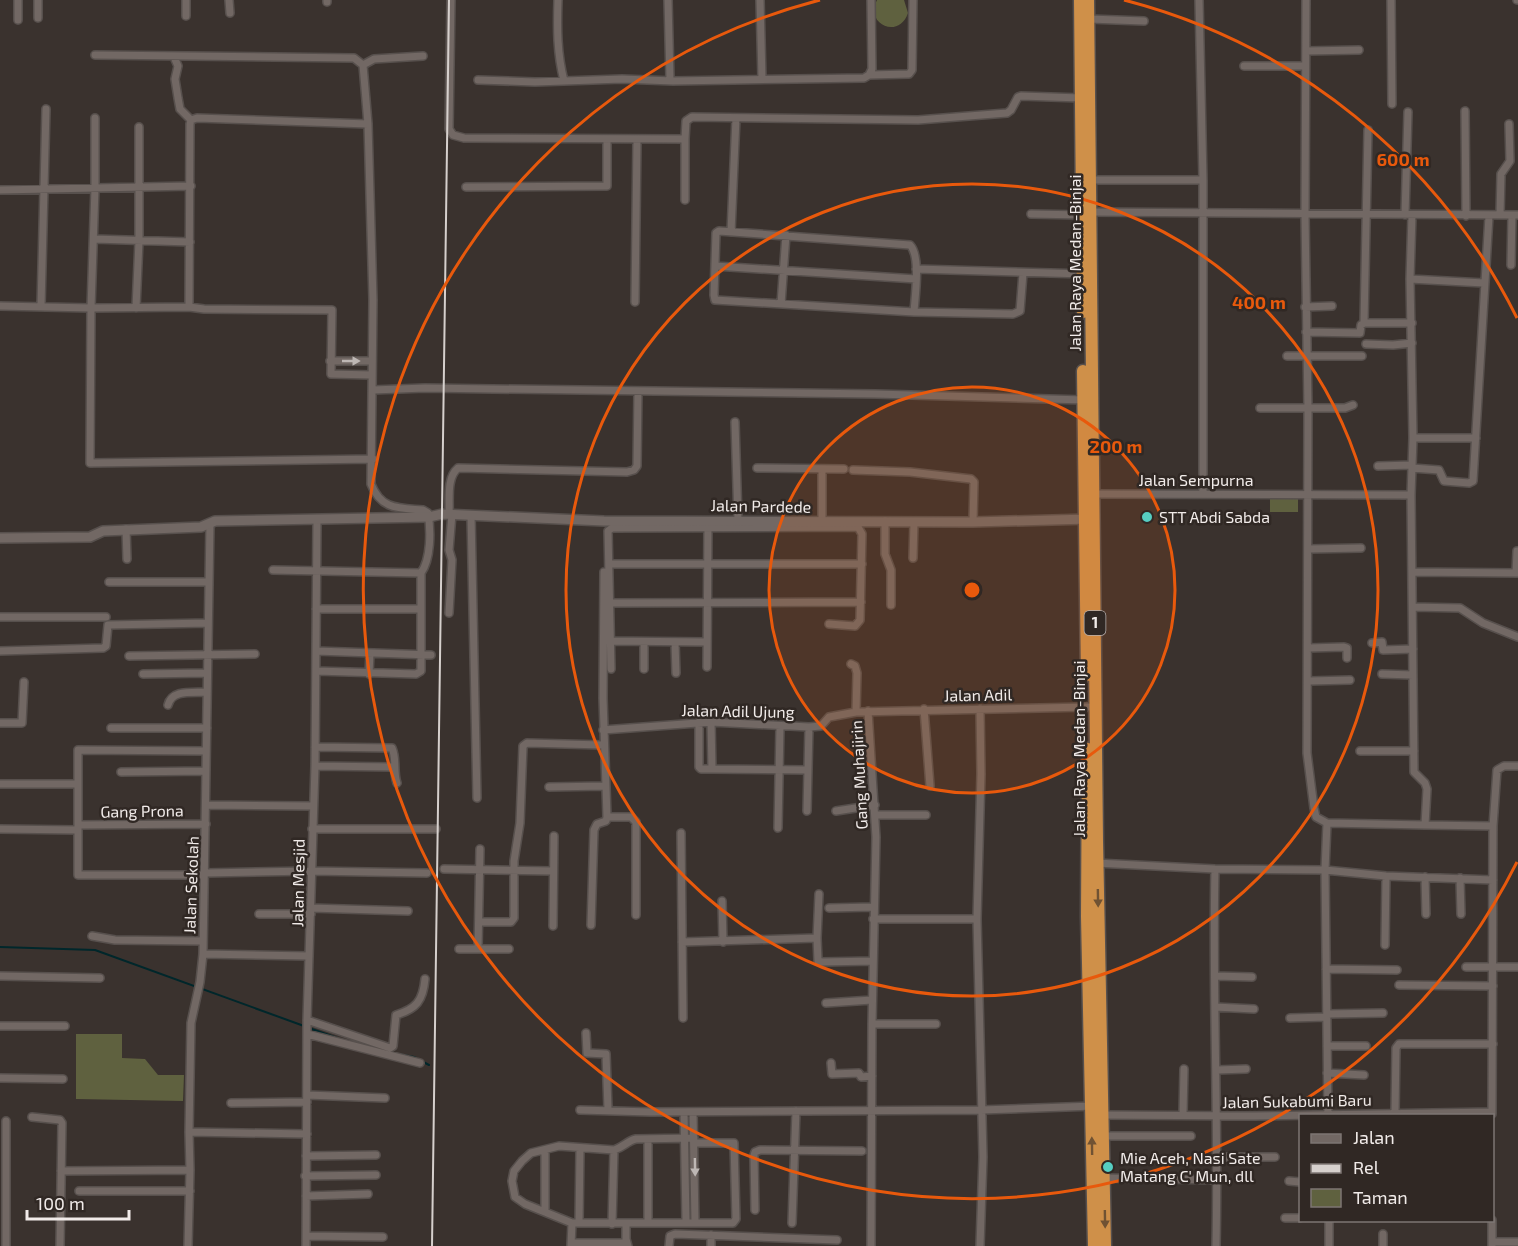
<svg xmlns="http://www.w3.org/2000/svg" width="1518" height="1246" font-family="'Exo 2',sans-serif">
	<rect width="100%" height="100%" fill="#3a322e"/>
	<path fill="#5f613f" d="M877 0H904L908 13C899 40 864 24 877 0Z
		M1270 497 1298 498V512H1270Z
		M76 1034H122V1058L145 1059 158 1075H184L183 1101 76 1099Z"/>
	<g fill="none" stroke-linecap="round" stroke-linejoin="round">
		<path stroke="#00272b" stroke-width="2" d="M0 947 95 950 304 1026
			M309 1028 346 1041
			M398 1054 414 1057 429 1065"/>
		<defs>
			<path id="street" d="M38 0V18
				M186 0V16
				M229 0 230 13
				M327 0V2
				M451 0 449 129 453 135 464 138 685 139 686 121 692 117 918 120 1007 113 1011 110 1018 97 1021 96 1081 98
				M558 0C557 28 557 53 564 81
				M668 0 670 79
				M760 0 762 79
				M1199 0 1203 180V493
				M1306 0 1305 215 1308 409 1307 753 1314 808 1316 817 1327 823 1425 825
				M1391 0 1392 104
				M1517 0H1518
				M1089 19 1144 21
				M18 20V0
				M1306 51 1359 50
				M95 55 354 58 363 65 368 124
				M174 57 178 66 175 79 178 98 180 109 191 120
				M363 65 374 59 423 56
				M1244 66H1305
				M869 75 909 74 912 70 913 0
				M478 80 535 82 622 79 673 81 864 78 869 75 872 69 871 0
				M1465 111 1466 216
				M95 118V188L91 308 189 307 204 309 332 310 331 374 372 375
				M1091 180H1203
				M466 187 607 186V139
				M0 190 191 186
				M685 200V139
				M1089 212 1518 215
				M1031 214 1083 215
				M1405 215 1408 112
				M1412 215 1410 279 1413 438 1411 495 1414 772 1425 783 1427 789 1425 825 1493 826 1497 770 1504 766H1518
				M1500 215 1501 174 1510 161 1509 124
				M731 232 736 118
				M94 239 190 242
				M1511 265 1512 215
				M715 266 916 279
				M916 269 1085 274
				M1410 279 1484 283
				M635 302 637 140
				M781 304 786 235
				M0 306 91 308 90 463 373 459
				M41 306 46 109
				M189 307 190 124 191 120 197 118 368 124 373 300 371 484C381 510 399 508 423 510L428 513C431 531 431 559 421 573V671L416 674 316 671
				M1305 307 1332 306
				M136 308 139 241V127
				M914 312C915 296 921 256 910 245L719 231 716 233 714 295 715 300 914 312 1013 314 1020 311 1023 273
				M1364 323 1368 130
				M1306 332 1360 333 1361 325 1364 323H1412
				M1366 344 1393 345 1412 343
				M1287 356H1362
				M330 361H372
				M373 390 425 388 876 394 1084 400
				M1260 408H1345L1353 405
				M735 422 738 520
				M1413 438H1476
				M1378 466 1412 465
				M757 468 844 469
				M1412 468 1439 470 1444 481 1469 483 1473 481 1489 216
				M822 469V522
				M853 470 910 472 971 479 974 482 973 522
				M1090 494 1411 495
				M449 514C450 500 446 478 458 468L627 472 634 470 637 466 638 391
				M471 515 477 798
				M885 521V554L891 570V605
				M126 529 127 559
				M1308 549 1361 548
				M913 558 914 522
				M609 564H862
				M273 570 421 573
				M604 572 603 698 607 817H631L636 822V915
				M1412 572 1518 573
				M1516 573 1517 551
				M109 582H209
				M609 603 861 602
				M1413 607 1460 608 1483 623 1518 637
				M316 609H420
				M449 613 452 560 449 550 452 514
				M0 617H106
				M609 641 707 642
				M644 642V669
				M675 642 676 673
				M1372 643 1382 642 1383 650 1413 649
				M1308 648 1344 647 1347 648V658
				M0 651 103 648 106 646 108 625 208 623
				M316 651 431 655
				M129 656 255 654
				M851 664 855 666 857 673 856 712
				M707 667 708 523
				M611 669 608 531 612 528 858 527 862 534 860 620 855 626 829 624
				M143 674 207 673
				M369 674 370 653
				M1382 674 1413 675
				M1309 681 1350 680
				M168 705C172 689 192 693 207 692
				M924 709 930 786
				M868 711 876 837 872 1024 871 1246
				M699 722V767L701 769H712
				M711 722 712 769 808 770
				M0 723H22L24 682
				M111 728H207
				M603 730 711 722 809 727 821 726 829 717 856 712 1088 707
				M315 747 392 748C397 759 393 772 397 783
				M1360 751H1414
				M315 766 394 767
				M121 772 206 771
				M0 784H78
				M549 787 605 786
				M207 805 313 806
				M807 811 809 727
				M836 811 875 805
				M875 815H926
				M1327 823 1325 870 1328 1116
				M78 825 206 824
				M778 828 780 726
				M0 829 78 830
				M312 829H436
				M681 833 683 1018
				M480 849 478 949H509
				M1096 863 1215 869 1325 870 1386 876 1493 880
				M444 869 552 871
				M1215 869C1212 995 1219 1120 1216 1246
				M205 873 311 871 427 873
				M204 875H78V750L206 751
				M1425 877 1426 914
				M1460 878 1461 914
				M722 901 723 942
				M311 908 408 911
				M829 908 873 907
				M259 914H311
				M873 919H977
				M479 922H511L514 918V861L520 823 523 746 527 743 603 745
				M591 925 594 830 597 824 606 821 607 817
				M553 926 554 836
				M92 936 115 940 203 941
				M817 938 819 894
				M682 942 817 938 818 961 822 962 873 961
				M1385 945 1386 876
				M459 949H478
				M203 954 309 956
				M1466 967H1518
				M1326 969 1397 970
				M0 976 100 978
				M1215 976 1252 977
				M1399 985 1493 986
				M826 1003 872 1000
				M1215 1007 1254 1009
				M1327 1014 1383 1013
				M1290 1018 1327 1017
				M307 1020 390 1048 393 1046 396 1015C416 1009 423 1001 425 979
				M872 1024H936
				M0 1026H65
				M586 1033 587 1053 606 1054 608 1109
				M307 1034 420 1063
				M1327 1046H1366
				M831 1063 832 1074 859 1073 861 1077 872 1076
				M1217 1070 1246 1069
				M1327 1073 1364 1075
				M0 1078 63 1079
				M307 1095 385 1098
				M231 1103 307 1102
				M580 1110 651 1112 981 1110 1094 1106
				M684 1112 686 1222
				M693 1112 695 1222
				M1395 1113 1396 1048 1399 1044H1493
				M1183 1114 1184 1069
				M1492 1114 1493 826
				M1102 1115 1254 1116 1492 1112
				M32 1117 60 1120 62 1123 60 1246
				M6 1121V1246
				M189 1132 307 1134
				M1103 1136H1191
				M545 1150V1212
				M614 1150 559 1146 531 1153 522 1161 514 1171 512 1181 515 1197 525 1204 572 1223H733L736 1219 734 1143H694
				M306 1156 376 1155
				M1218 1157H1275
				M61 1171 190 1170
				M305 1176 376 1175
				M1104 1178 1218 1180
				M1289 1181 1300 1182
				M79 1191H190
				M306 1196 368 1194
				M755 1210 754 1155 755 1152 760 1150 862 1151
				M1285 1218H1300
				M1329 1220V1246
				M648 1222V1139
				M579 1223 580 1149
				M792 1223 796 1111
				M612 1224 614 1150C624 1147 627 1141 636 1139L694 1138
				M626 1224V1239L628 1246
				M1383 1234V1246
				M306 1236 383 1237
				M1492 1242H1518
				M571 1243H627
				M571 1245 572 1223
				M1492 1245V1220
				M188 1246 190 1170 189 1132 191 1023 200 982 203 954 210 523
				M306 1246 307 1020 315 766 317 520
				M669 1246 670 1236 675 1234 837 1240
				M711 1246V1235
				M980 1246 983 1157 977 919 981 774 980 709"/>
			<path id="secondary" d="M0 538 90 537 103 531 201 527 215 521 429 517 442 514 604 521 973 522 1089 519"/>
			<path id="highway" d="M1080 0 1083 312
				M1088 0 1097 841 1105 1246
				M1083 371 1087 675
				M1088 749 1087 916 1094 1246"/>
		</defs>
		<use href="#street" stroke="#57504d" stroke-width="10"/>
		<use href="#secondary" stroke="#57504d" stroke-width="12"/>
		<use href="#highway" stroke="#57504d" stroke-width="15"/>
		<use href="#street" stroke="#726864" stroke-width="7"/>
		<use href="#secondary" stroke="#726864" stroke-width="9"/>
		<use href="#highway" stroke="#cf9049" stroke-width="12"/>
		<path stroke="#d6d0cd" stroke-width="2" d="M432 1246 449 0"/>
	</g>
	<defs><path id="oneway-solid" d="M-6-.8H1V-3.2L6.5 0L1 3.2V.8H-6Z" transform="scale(1.5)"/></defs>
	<g fill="#beb7b4">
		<use href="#oneway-solid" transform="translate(351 361)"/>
		<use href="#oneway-solid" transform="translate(695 1167) rotate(89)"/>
	</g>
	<g fill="#705233">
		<use href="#oneway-solid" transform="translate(1098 898) rotate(89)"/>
		<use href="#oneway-solid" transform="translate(1092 1146) rotate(-91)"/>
		<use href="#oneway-solid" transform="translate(1105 1219) rotate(89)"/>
	</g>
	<circle cx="972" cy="590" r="203" fill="#e8590c" fill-opacity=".12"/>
	<g fill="none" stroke="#e8590c" stroke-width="3">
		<circle cx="972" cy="590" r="203"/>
		<circle cx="972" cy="590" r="406"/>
		<path d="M1517 862A609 609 0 1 1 820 0M1124 0A609 609 0 0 1 1517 318"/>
	</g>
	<g fill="#56cec2" stroke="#302824" stroke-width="2">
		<circle cx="1147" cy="517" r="6"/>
		<circle cx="1108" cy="1167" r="6"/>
	</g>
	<g text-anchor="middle" stroke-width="5" stroke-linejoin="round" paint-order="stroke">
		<rect fill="#302824" stroke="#b7b0ae" stroke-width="1.5" x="1084.5" y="611" width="21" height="24" rx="4.5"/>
		<g font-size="15" font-weight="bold" fill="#f1ebe9">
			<text x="1095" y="628">1</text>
		</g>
		<g font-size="16" fill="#f1ebe9" stroke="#302824">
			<text transform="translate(1075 263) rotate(-90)" y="6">Jalan Raya Medan-Binjai</text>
			<text x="1196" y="486">Jalan Sempurna</text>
			<text transform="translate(761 506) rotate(1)" y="6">Jalan Pardede</text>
			<text transform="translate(978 695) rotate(-1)" y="6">Jalan Adil</text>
			<text transform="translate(738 711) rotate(1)" y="6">Jalan Adil Ujung</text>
			<text transform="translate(1079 749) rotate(-90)" y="6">Jalan Raya Medan-Binjai</text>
			<text transform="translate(859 775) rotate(-93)" y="6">Gang Muhajirin</text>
			<text transform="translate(142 811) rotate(-1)" y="6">Gang Prona</text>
			<text transform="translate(298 883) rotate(-89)" y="6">Jalan Mesjid</text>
			<text transform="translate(191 885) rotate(-88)" y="6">Jalan Sekolah</text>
			<text transform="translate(1297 1101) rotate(-1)" y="6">Jalan Sukabumi Baru</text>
		</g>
		<g font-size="16" fill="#f1ebe9" stroke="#302824" text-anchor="start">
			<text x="1159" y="523">STT Abdi Sabda</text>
			<text x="1120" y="1164">Mie Aceh, Nasi Sate<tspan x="1120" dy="18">Matang C' Mun, dll</tspan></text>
		</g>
	</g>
	<circle cx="972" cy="590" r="9" fill="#e8590c" stroke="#302824" stroke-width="3"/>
	<g font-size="18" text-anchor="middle" font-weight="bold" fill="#e8590c" stroke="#302824" stroke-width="5" stroke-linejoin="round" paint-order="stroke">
		<text x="1403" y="166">600 m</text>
		<text x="1259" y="309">400 m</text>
		<text x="1116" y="453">200 m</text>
	</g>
	<rect x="1299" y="1114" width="195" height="108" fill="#302824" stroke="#7d7673" stroke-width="1.5"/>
	<rect x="1311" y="1134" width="30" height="9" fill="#726864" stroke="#7d7673" stroke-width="1.5"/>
	<text x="1353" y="1144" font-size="18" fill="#f1ebe9">Jalan</text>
	<rect x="1311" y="1164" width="30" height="9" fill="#d6d0cd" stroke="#7d7673" stroke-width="1.5"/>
	<text x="1353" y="1174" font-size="18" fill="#f1ebe9">Rel</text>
	<rect x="1311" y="1189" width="30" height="18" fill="#5f613f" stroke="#7d7673" stroke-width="1.5"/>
	<text x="1353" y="1204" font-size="18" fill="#f1ebe9">Taman</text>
	<path d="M27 1210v9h102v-9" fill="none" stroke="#f1ebe9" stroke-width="3"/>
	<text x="36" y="1210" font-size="18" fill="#f1ebe9" stroke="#302824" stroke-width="4.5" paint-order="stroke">100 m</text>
</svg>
